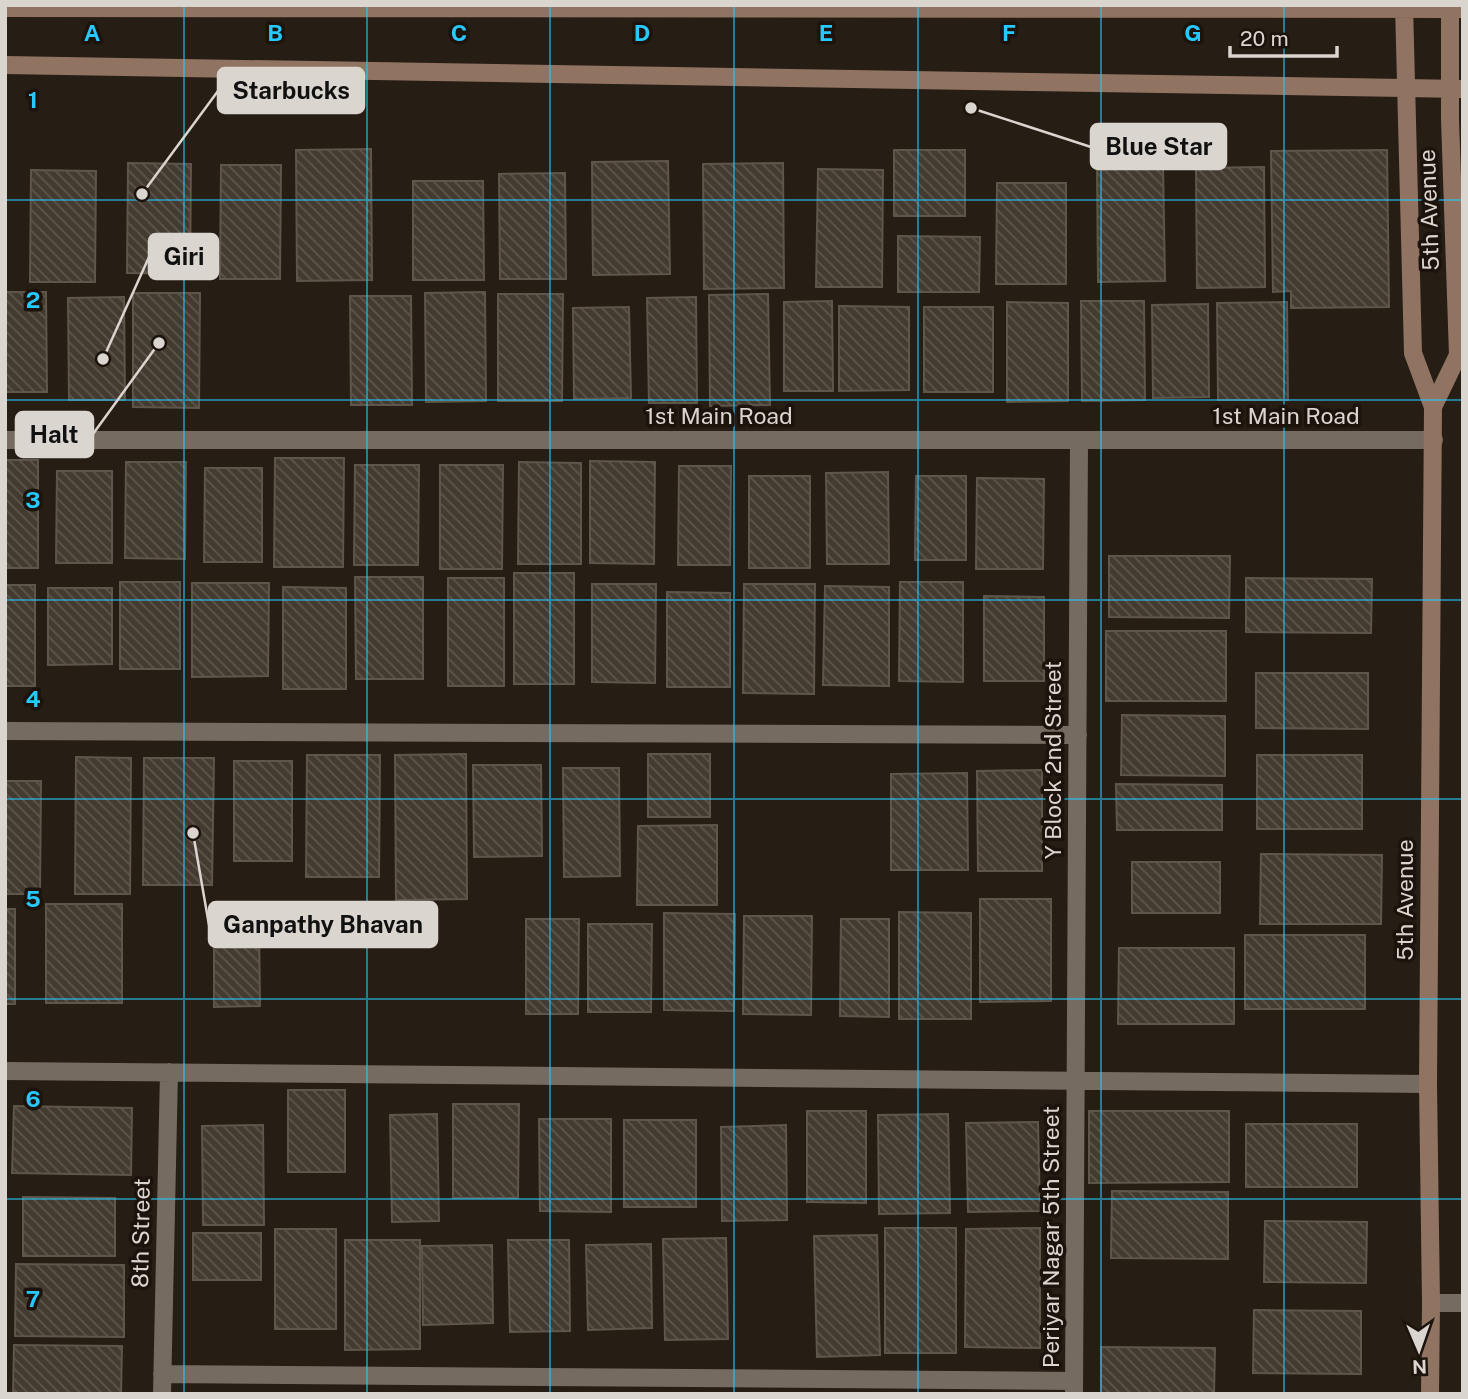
<svg xmlns="http://www.w3.org/2000/svg" width="1468" height="1399" font-family="'Public Sans',sans-serif">
	<defs>
		<pattern id="building-back-hatch" width="6" height="6" patternUnits="userSpaceOnUse" patternTransform="scale(1.75)"><rect width="6" height="6" fill="#433b30"/><path d="M-1 5l2 2M0 0l6 6M5-1l2 2" fill="none" stroke="#5e564d"/></pattern>
	</defs>
	<rect width="100%" height="100%" fill="#261d15"/>
	<path fill="url(#building-back-hatch)" stroke="#5f564b" stroke-width="2" d="M371 149 372 280 297 281 296 150Z
		M894 150H965V216H894Z
		M1387 150 1389 307 1291 308V291L1273 292 1271 151Z
		M668 161 670 274 593 275 592 162Z
		M128 163 191 164 190 274 127 273Z
		M783 163 784 288 704 289 703 164Z
		M221 165H281L280 279H220Z
		M1097 165H1163L1165 281 1098 282Z
		M1264 167 1265 287 1197 288 1196 168Z
		M818 169 883 170 882 287H816Z
		M31 170 96 171 95 282H30Z
		M565 173 566 279H500L499 174Z
		M413 181H483L484 280H413Z
		M997 183H1066V284H996Z
		M898 236 980 237 979 292H898Z
		M5 292H46L47 392H5Z
		M485 292 486 401 426 402 425 293Z
		M133 293H200L199 408 133 407Z
		M498 294H563L562 401H498Z
		M768 294 770 405 710 406 709 295Z
		M350 296H411L412 405H351Z
		M124 297 125 400H69L68 298Z
		M696 297 697 403H649L647 298Z
		M832 301 833 391H784V302Z
		M1081 301H1144L1145 400 1082 401Z
		M1007 302 1068 303V401L1007 402Z
		M1287 302 1288 400H1218L1217 303Z
		M1208 304 1209 397 1153 398 1152 305Z
		M839 306 909 307V390L839 391Z
		M629 307 631 398 574 399 573 308Z
		M924 307H993V392H924Z
		M275 458H344L343 567H274Z
		M5 460H38V568H5Z
		M590 461 655 462 654 564 590 563Z
		M126 462H186L185 559 125 558Z
		M519 462 581 463V564H518Z
		M355 465H419L418 565H354Z
		M440 465H503L502 569H440Z
		M679 466H731L730 565H678Z
		M205 468H262V562H204Z
		M57 471H112V563H56Z
		M888 472 889 564H827L826 473Z
		M749 476H810V568H749Z
		M916 476H966V560H915Z
		M977 478 1044 479 1043 569H976Z
		M1109 556H1230L1229 618 1109 617Z
		M514 573H574V684H514Z
		M355 577H423V679H356Z
		M448 578H504V686H448Z
		M1246 578 1372 579 1371 633 1246 632Z
		M120 582H180V669H120Z
		M900 582H963V682L899 681Z
		M192 583H269L268 676 192 677Z
		M592 584H656L655 683 592 682Z
		M744 584H815L814 694 743 693Z
		M5 585H35V686H5Z
		M825 586 889 587V686L823 685Z
		M283 587 346 588V689H283Z
		M48 588H112V664L48 665Z
		M667 592 730 593V687H667Z
		M984 596 1044 597V681H984Z
		M1106 631H1226V701H1106Z
		M1256 673H1368V729L1256 728Z
		M1122 715 1225 716V776L1121 775Z
		M466 754 467 899 396 900 395 755Z
		M648 754H710V817H648Z
		M307 755H380L379 877H306Z
		M1257 755H1362V829H1257Z
		M76 757 131 758 130 894H75Z
		M144 758H214L212 885H143Z
		M234 761H292V861H234Z
		M473 765H541L542 856 474 857Z
		M563 768H619L620 876 564 877Z
		M1042 770V871H978L977 771Z
		M967 773 968 870H891V774Z
		M5 781H41L40 894H5Z
		M1116 784 1222 785V830H1117Z
		M717 825V905H637L638 826Z
		M1261 854 1382 855 1381 924H1260Z
		M1132 862H1220V913H1132Z
		M980 899H1051V1001L980 1002Z
		M46 904H122V1003H46Z
		M5 909H15V1004H5Z
		M899 912 971 913V1019H899Z
		M664 913 735 914 734 1011 664 1010Z
		M744 916H812L811 1015 743 1014Z
		M526 919H579L578 1014H526Z
		M841 919H889V1017L840 1016Z
		M214 924H259L260 1006 214 1007Z
		M588 924H652L651 1012H588Z
		M1245 935H1365V1009H1245Z
		M1119 948H1234V1024H1118Z
		M288 1090H345V1172H288Z
		M453 1104H519L518 1198H453Z
		M14 1106 132 1108 131 1175 12 1173Z
		M807 1111H866V1203L807 1202Z
		M1089 1111H1229V1182L1089 1183Z
		M437 1114 439 1221 392 1222 390 1115Z
		M948 1114 950 1213 879 1214 878 1115Z
		M539 1119H611V1212L540 1211Z
		M624 1120H696V1207H624Z
		M1038 1122 1040 1211 968 1212 966 1123Z
		M1246 1124H1357V1187H1246Z
		M263 1125 264 1225H203L202 1126Z
		M786 1125 787 1220 722 1221 721 1127Z
		M1112 1191 1228 1192V1259L1111 1258Z
		M23 1197 115 1198V1256H23Z
		M1265 1221 1367 1222 1366 1283 1264 1282Z
		M885 1228H956V1353H885Z
		M1040 1228V1348L965 1347 966 1229Z
		M275 1229H336V1329H275Z
		M193 1233H261V1280H193Z
		M877 1235 880 1355 817 1357 814 1236Z
		M726 1238 728 1339 665 1340 663 1239Z
		M345 1240H420V1349L345 1350Z
		M508 1240H569L570 1331 510 1332Z
		M651 1244 652 1328 588 1330 586 1245Z
		M492 1245 493 1323 423 1325 422 1246Z
		M16 1264 124 1265V1337L15 1336Z
		M1254 1310 1361 1311V1374L1253 1373Z
		M14 1345 122 1346 121 1394H13Z
		M1101 1347 1215 1348 1214 1394H1101Z"/>
	<g fill="none" stroke-linecap="round" stroke-linejoin="round">
		<path stroke="#766b61" stroke-width="18" d="M5 440H1434
			M5 731 1078 735
			M5 1071 1428 1084
			M1431 1303H1463
			M162 1374 1074 1381
			M162 1394 169 1072
			M1074 1394 1079 440"/>
		<path stroke="#917362" stroke-width="18" d="M1404 5 1413 353 1433 407 1428 1084 1431 1303 1430 1394
			M5 8 1463 9
			M5 65 1463 89
			M1433 407 1458 355 1450 119V5"/>
	</g>
	<path fill="none" stroke="#27c8ff" stroke-width="2" stroke-opacity="0.55" d="M184 5V1394M367 5V1394M550 5V1394M734 5V1394M918 5V1394M1101 5V1394M1284 5V1394M5 200H1463M5 400H1463M5 600H1463M5 799H1463M5 999H1463M5 1199H1463"/>
	<g text-anchor="middle" stroke-width="7" stroke-linejoin="round" paint-order="stroke">
		<g font-size="23" fill="#dbd5cf" stroke="#1c140c">
			<text transform="translate(1429 210) rotate(-92)" y="8">5th Avenue</text>
			<text x="719" y="424">1st Main Road</text>
			<text x="1286" y="424">1st Main Road</text>
			<text transform="translate(1053 760) rotate(-90)" y="8">Y Block 2nd Street</text>
			<text transform="translate(1405 900) rotate(-90)" y="8">5th Avenue</text>
			<text transform="translate(141 1233) rotate(-89)" y="8">8th Street</text>
			<text transform="translate(1051 1237) rotate(-90)" y="8">Periyar Nagar 5th Street</text>
		</g>
	</g>
	<g font-size="23" text-anchor="middle" font-weight="bold" fill="#27c8ff" stroke="#1c140c" stroke-width="7" stroke-linejoin="round" paint-order="stroke">
		<text x="92" y="41">A</text>
		<text x="275" y="41">B</text>
		<text x="459" y="41">C</text>
		<text x="642" y="41">D</text>
		<text x="826" y="41">E</text>
		<text x="1009" y="41">F</text>
		<text x="1193" y="41">G</text>
		<text x="33" y="108">1</text>
		<text x="33" y="308">2</text>
		<text x="33" y="508">3</text>
		<text x="33" y="707">4</text>
		<text x="33" y="907">5</text>
		<text x="33" y="1107">6</text>
		<text x="33" y="1307">7</text>
	</g>
	<path fill="none" stroke="#dbd5cf" stroke-width="2.5" d="M142 194L218 91M971 108L1091 147M103 359L149 257M159 343L93 434M193 833L209 925"/>
	<g fill="#dbd5cf" stroke="#1c140c" stroke-width="2.5">
		<circle cx="142" cy="194" r="7"/>
		<circle cx="971" cy="108" r="7"/>
		<circle cx="103" cy="359" r="7"/>
		<circle cx="159" cy="343" r="7"/>
		<circle cx="193" cy="833" r="7"/>
	</g>
	<g fill="#dbd5cf" stroke="#dbd5cf" stroke-width="2.5">
		<rect x="218" y="68" width="146" height="45" rx="7"/>
		<rect x="1091" y="124" width="135" height="45" rx="7"/>
		<rect x="149" y="234" width="69" height="45" rx="7"/>
		<rect x="16" y="412" width="77" height="45" rx="7"/>
		<rect x="209" y="902" width="228" height="45" rx="7"/>
	</g>
	<g font-size="24" text-anchor="middle" font-weight="bold" fill="#111">
		<text x="291" y="99">Starbucks</text>
		<text x="1159" y="155">Blue Star</text>
		<text x="184" y="265">Giri</text>
		<text x="54" y="443">Halt</text>
		<text x="323" y="933">Ganpathy Bhavan</text>
	</g>
	<rect width="1468" height="1399" fill="none" stroke="#dbd5cf" stroke-width="14"/>
	<g transform="translate(1419 1350) rotate(178)" stroke="#1c140c" stroke-width="5" paint-order="stroke">
	<path d="M0-5L12 26L0 18L-12 26Z" fill="#dbd5cf"/>
	<text y="-10" font-size="19" font-weight="bold" text-anchor="middle" fill="#dbd5cf">N</text>
	</g>
	<path d="M1230 46v10h107v-10" fill="none" stroke="#dbd5cf" stroke-width="3.5"/>
	<text x="1240" y="46" font-size="21" fill="#dbd5cf" stroke="#1c140c" stroke-width="5" paint-order="stroke">20 m</text>
</svg>
